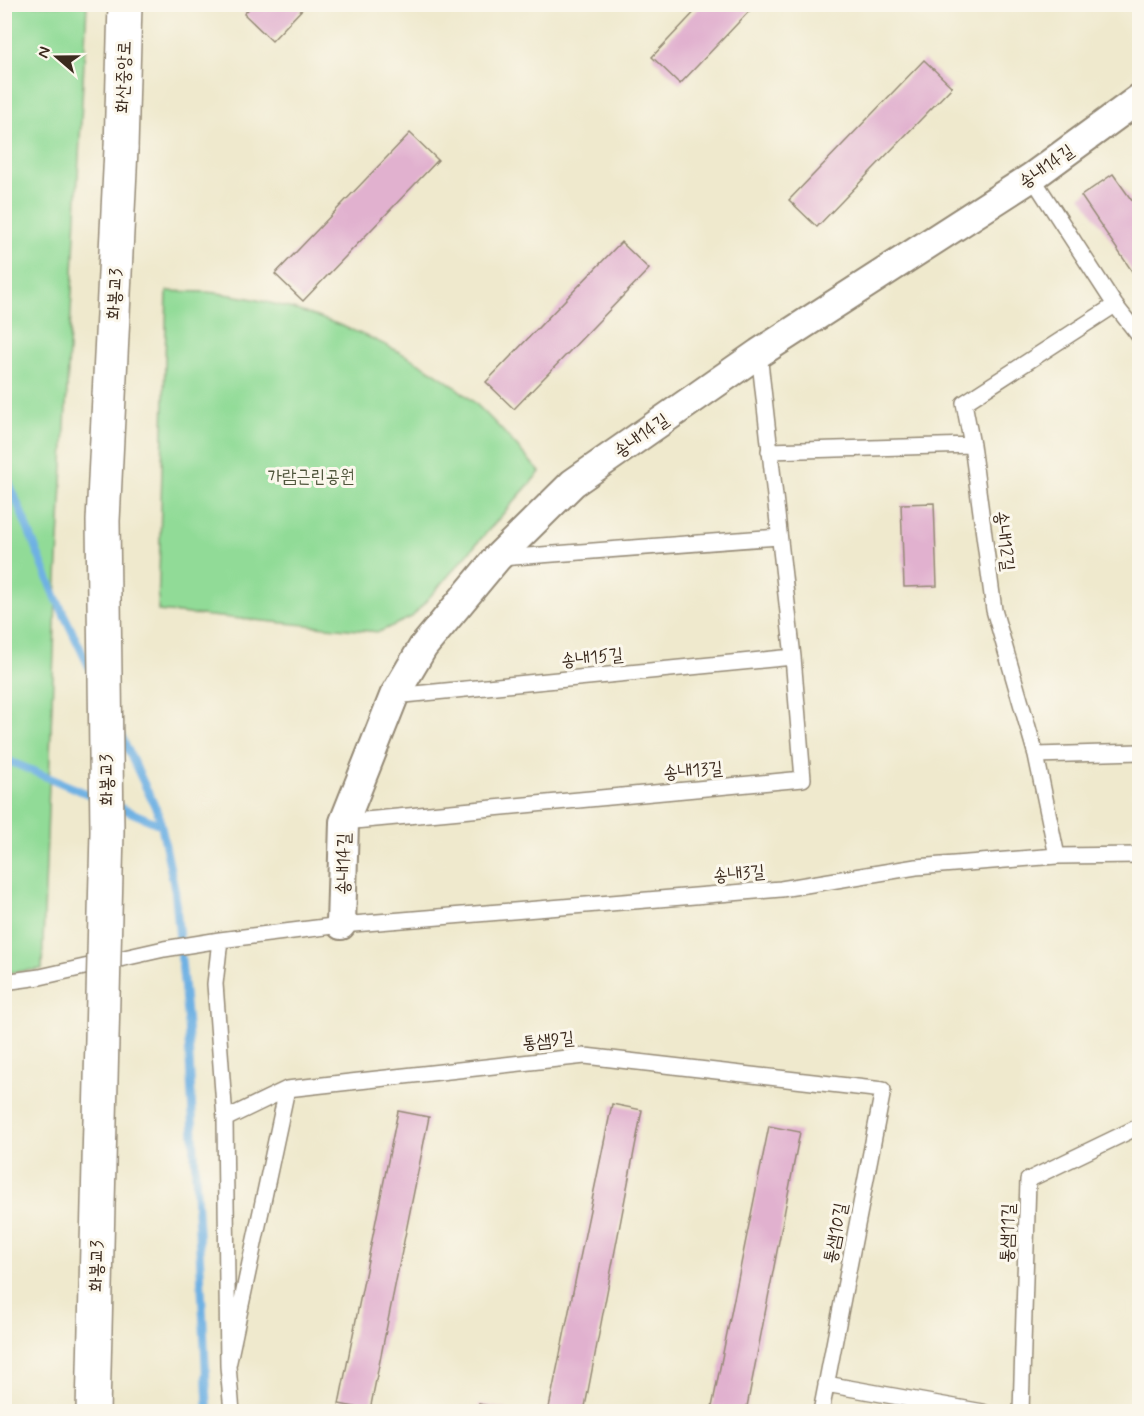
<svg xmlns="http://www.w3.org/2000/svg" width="1144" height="1416" font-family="Mynerve,'Poor Story',sans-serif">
	<rect width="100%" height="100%" fill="#fbf7ec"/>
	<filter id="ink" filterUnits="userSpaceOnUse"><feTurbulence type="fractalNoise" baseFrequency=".0167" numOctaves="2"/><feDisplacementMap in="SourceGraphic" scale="12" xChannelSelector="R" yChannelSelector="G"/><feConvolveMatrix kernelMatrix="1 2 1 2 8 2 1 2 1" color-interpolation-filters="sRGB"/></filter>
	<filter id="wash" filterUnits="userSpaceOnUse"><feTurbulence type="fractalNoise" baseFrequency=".008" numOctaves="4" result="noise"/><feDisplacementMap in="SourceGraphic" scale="24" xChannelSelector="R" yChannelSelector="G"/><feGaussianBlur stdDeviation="1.35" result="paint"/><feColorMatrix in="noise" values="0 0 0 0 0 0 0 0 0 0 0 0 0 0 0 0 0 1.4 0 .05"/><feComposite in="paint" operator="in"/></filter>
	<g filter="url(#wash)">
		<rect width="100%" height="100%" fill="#efe9cd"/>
		<path fill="#91db97" stroke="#66825a" stroke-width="1.5" d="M4 5H87L56 598 42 969 5 973Z
			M167 291C183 292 201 291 217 293 299 303 404 344 468 397 494 419 517 447 540 472L412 617 379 632 158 611Z"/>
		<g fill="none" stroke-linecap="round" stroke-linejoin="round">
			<path stroke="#6eb1e3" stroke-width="8" d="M4 470 56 598 93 675
				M118 729 159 815 175 891 188 1030 208 1412
				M4 759 100 799
				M116 806 161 825"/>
		</g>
		<g id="blocks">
			<path fill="#e1b1cf" d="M253 4H307L272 41 244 14Z
				M702 4H756L680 84 652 57Z
				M924 60 952 87 817 227 789 200Z
				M410 133 438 160 303 301 275 274Z
				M1113 174 1140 212V283L1081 196Z
				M621 242 649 269 514 409 486 382Z
				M934 503 937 586 904 587 901 504Z
				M612 1104 642 1110 584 1412H548Z
				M398 1111 429 1117 370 1410 339 1404Z
				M769 1126 800 1132 746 1412H711Z
				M479 1404 509 1410V1412H478Z"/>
		</g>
	</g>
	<g filter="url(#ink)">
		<use href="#blocks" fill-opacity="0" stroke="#958a76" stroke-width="1.5"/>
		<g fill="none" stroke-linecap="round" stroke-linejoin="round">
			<defs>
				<path id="lane" d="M1032 177 1115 305 1140 337
					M769 451 972 445
					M500 558 779 537
					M394 696 793 657
					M1036 755 1140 752
					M344 822 803 779 793 657 759 353
					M1057 856 1036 755 994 610 972 445 964 403 1115 305
					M4 982 40 977 164 949 220 940
					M225 1119 287 1089 585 1056 883 1090 821 1412
					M228 1366 225 1119 215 984 220 940 341 925 781 889 916 867 1057 856 1140 855
					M826 1384 983 1412
					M232 1412 228 1366 287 1089
					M1021 1412 1028 1180 1140 1126"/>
				<path id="street" d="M341 925 344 822 394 696 423 647 497 558 573 483 759 353 1032 177 1140 98"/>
				<path id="secondary" d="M121 149 125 4"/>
			</defs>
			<use href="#lane" stroke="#958a76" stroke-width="18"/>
			<use href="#street" stroke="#958a76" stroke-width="32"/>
			<use href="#secondary" stroke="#958a76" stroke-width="36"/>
			<use href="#lane" stroke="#fff" stroke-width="15"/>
			<use href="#street" stroke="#fff" stroke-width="28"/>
			<use href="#secondary" stroke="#fff" stroke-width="33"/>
			<defs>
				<path id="secondary-bridge" d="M93 1412 107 831 103 521 121 149"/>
			</defs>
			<use href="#secondary-bridge" stroke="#958a76" stroke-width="36" stroke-linecap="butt"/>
			<use href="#secondary-bridge" stroke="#fff" stroke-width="33"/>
		</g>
	</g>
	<g text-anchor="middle" stroke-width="6" stroke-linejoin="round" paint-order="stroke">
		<g font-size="18" fill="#3b2a1e" stroke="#fbf7ec">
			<text transform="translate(123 77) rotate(-88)" y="6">화산중앙로</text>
			<text transform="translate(1046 166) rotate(-35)" y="6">송내14길</text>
			<text transform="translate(114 294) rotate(-87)" y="6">화봉교3</text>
			<text transform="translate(641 435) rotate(-35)" y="6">송내14길</text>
			<text transform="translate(1005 541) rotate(83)" y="6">송내12길</text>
			<text transform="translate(592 657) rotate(-6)" y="6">송내15길</text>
			<text transform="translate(693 770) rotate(-5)" y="6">송내13길</text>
			<text transform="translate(106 780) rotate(-91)" y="6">화봉교3</text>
			<text transform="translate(343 864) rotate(-89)" y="6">송내14길</text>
			<text transform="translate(739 873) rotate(-5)" y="6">송내3길</text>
			<text transform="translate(548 1040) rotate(-6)" y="6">통샘9길</text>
			<text transform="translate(835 1233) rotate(-79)" y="6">통샘10길</text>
			<text transform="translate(1007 1233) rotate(-88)" y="6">통샘11길</text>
			<text transform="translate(96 1266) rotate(-89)" y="6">화봉교3</text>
		</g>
		<g font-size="18" fill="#50563c" stroke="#fbf7ec">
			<text x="311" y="482">가람근린공원</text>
		</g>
	</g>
	<rect width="1144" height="1416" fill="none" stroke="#fbf7ec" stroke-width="24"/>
	<g transform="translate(57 57) rotate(290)" stroke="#fbf7ec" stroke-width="4.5" paint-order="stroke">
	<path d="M0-4.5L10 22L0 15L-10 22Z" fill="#3b2a1e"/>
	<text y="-9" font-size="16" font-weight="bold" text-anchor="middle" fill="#3b2a1e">N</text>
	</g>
</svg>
